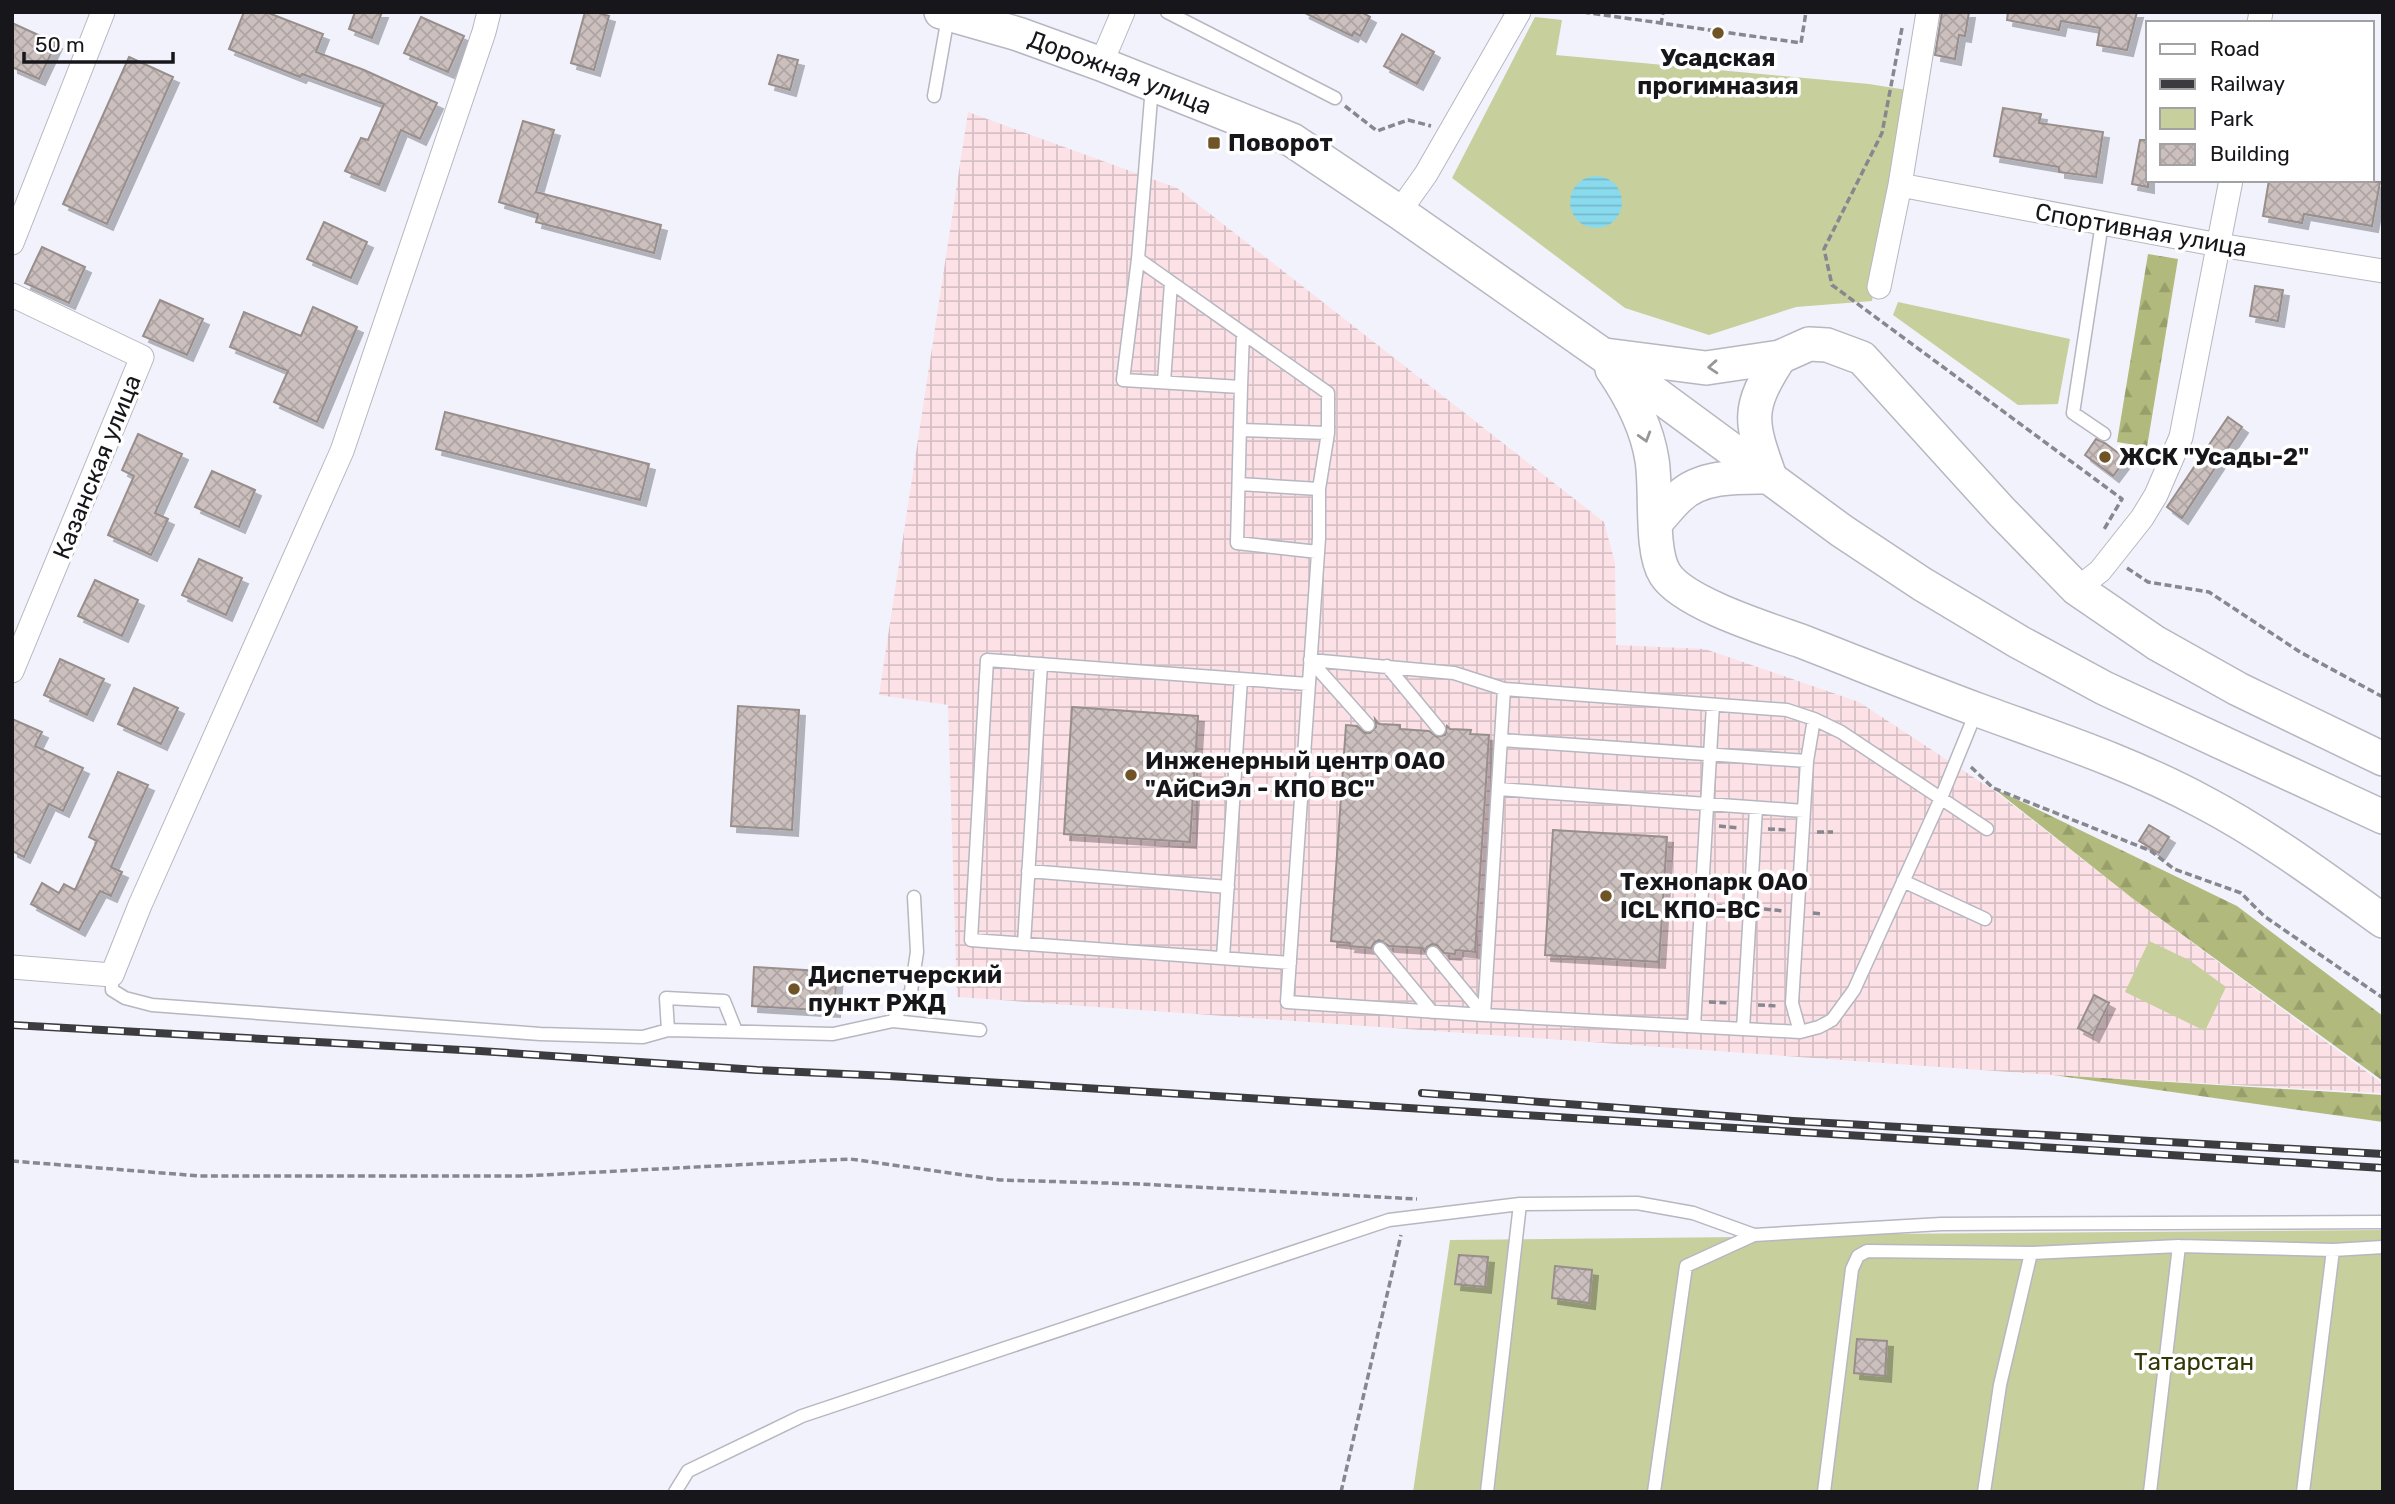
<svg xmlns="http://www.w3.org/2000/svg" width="2395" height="1504" font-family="Rubik,sans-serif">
	<defs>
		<pattern id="industrial-grid" width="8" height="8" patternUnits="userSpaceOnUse" patternTransform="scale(1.75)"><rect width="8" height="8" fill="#fce1e6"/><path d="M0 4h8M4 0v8" fill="none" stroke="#d7c0c5"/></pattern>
		<pattern id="forest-firs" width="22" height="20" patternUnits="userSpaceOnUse" patternTransform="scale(1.75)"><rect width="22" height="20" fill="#b1ba7c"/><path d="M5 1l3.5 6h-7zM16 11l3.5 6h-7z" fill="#989f6b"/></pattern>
		<pattern id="water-rules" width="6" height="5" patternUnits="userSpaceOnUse" patternTransform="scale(1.75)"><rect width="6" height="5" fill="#89daed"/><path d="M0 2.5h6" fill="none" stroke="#76bacb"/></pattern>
		<pattern id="building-cross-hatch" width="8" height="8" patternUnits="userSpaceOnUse" patternTransform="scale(1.75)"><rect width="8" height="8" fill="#cbc0be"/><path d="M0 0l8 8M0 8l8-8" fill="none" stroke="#aea4a3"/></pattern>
		<filter id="shadow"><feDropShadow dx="6" dy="6" stdDeviation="0" flood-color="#0004"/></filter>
	</defs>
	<rect width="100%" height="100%" fill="#f2f2fc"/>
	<path fill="url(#industrial-grid)" d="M968 112 1177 188 1604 522 1615 563 1616 645 1705 649 1859 702 1996 792 2132 898 2383 1084V1093L2053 1075 957 997 948 705 879 695Z"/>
	<path fill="#c7cf9d" d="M1535 17 1562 20 1556 55 1869 84 1907 90 1872 301 1796 307 1709 335 1625 308 1452 178Z
		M1898 302 2070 339 2058 404 2018 405 1893 315Z
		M2149 941 2189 960 2226 987 2205 1031 2125 992Z
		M2383 1230V1492H1413L1450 1240 1739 1237 1754 1235Z"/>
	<path fill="url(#forest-firs)" d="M2148 254 2178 259 2147 447 2117 442Z
		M1993 788 2237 906 2383 1016V1081L2132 898Z
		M2053 1075 2383 1095V1122Z"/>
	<path fill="url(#water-rules)" d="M1570 202a26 26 0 1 1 52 0a26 26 0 1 1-52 0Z"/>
	<path fill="url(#building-cross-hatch)" stroke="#988e8c" stroke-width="2" filter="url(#shadow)" d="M244 12H266L323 34 316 52 364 70 437 103 420 139 401 130 379 185 345 171 361 138 368 140 384 104 302 74 300 77 229 49Z
		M355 12H382L372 38 349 29Z
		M585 12H595L609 16 594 70 571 63Z
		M1303 12H1361L1370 17 1360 36 1354 32 1352 36Z
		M1942 12H1969L1965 36 1959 35 1955 59 1935 55Z
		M2008 12H2137L2127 50 2097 45 2100 28 2061 21 2059 30 2007 20Z
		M421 17 464 36 448 72 404 53Z
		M12 23 56 43 39 79 12 67Z
		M1402 34 1434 52 1417 84 1384 66Z
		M778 55 798 60 790 90 769 84Z
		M129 57 173 77 107 224 63 204Z
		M2003 108 2041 114 2039 123 2103 132 2096 177 2059 172V167L1994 156Z
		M523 121 554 130 536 192 661 225 654 253 536 222 538 214 499 202Z
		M2140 140H2148V187L2132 184Z
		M2269 180 2380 182 2372 226 2304 214 2302 223 2263 216Z
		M324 222 367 242 351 278 307 259Z
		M42 247 85 267 69 303 25 283Z
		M2255 286 2283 290 2278 321 2250 316Z
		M160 300 203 319 187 355 143 336Z
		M313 307 357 327 317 422 274 402 288 371 230 347 244 312 301 336Z
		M445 412 649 464 640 500 436 449Z
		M2228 417 2242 427 2182 518 2167 507Z
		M138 434 182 454 155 513 168 519 151 555 108 535 134 476 122 470Z
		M2096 439 2105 443 2126 459 2113 476 2085 455Z
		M212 471 255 490 239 527 195 507Z
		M199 559 242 578 226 615 182 595Z
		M95 580 138 600 122 636 78 616Z
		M60 659 104 679 87 715 44 695Z
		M134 688 178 708 161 744 118 724Z
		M738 706 799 710 792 830 731 826Z
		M1072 707 1198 716 1190 842 1064 834Z
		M12 719 42 732 35 746 83 768 63 811 49 804 24 857 12 851Z
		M1375 719 1379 724 1400 725V729L1429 731 1437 737 1445 735 1447 726 1450 729 1471 730 1470 734 1489 735 1475 952 1456 950 1455 954 1444 953 1437 945 1432 944 1427 947 1425 952 1422 948 1389 946 1379 940 1374 943 1371 948 1349 946 1350 943 1331 941 1346 725 1357 726 1365 733H1370L1376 727Z
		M118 772 148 785 111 867 122 872 111 896 100 891 79 930 31 904 42 883 59 893 64 884 75 890 97 841 89 837Z
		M2149 825 2169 837 2159 853 2139 841Z
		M1553 830 1667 837 1659 962 1545 955Z
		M754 967 837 972 834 1011 752 1006Z
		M2094 995 2109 1003 2093 1036 2078 1028Z
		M1459 1255 1488 1257 1485 1287 1455 1284Z
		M1555 1266 1592 1270 1589 1303 1552 1298Z
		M1857 1339 1887 1341 1885 1376 1854 1373Z"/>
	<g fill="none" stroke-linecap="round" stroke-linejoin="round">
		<defs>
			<path id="lane" d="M1167 12 1335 98
				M1152 86 1138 259 1328 393V433L1319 489V538L1287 1002 1484 1015 1504 689
				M934 96 948 17
				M2102 223 2073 413 2104 434
				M1138 259 1123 380 1241 387 1237 543 1318 552
				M1164 382 1171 283
				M1241 387 1243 333
				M1240 430 1328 433
				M1239 484 1319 489
				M1310 660 1454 673 1504 689 1787 710 1814 719 1841 732 1987 829
				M1310 660 1368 725
				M1387 666 1439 729
				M1502 740 1807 761
				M1498 789 1804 811
				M1028 871 1228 887
				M1903 881 1985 919
				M1024 944 1041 664
				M1380 949 1432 1012
				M1433 953 1484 1015 1800 1032 1819 1027 1832 1020 1854 990 1941 798 1977 710
				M1223 958 1241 679
				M1290 963 971 940 987 660 1308 684
				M112 975V990L125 998 152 1005 540 1034 643 1037 668 1030
				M893 1021 911 991 917 952 914 897
				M1694 1026 1713 705
				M1743 1029 1756 808
				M736 1031 724 1001 666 998 668 1030 833 1034 893 1021 980 1030
				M1800 1032 1792 1003 1807 761 1814 719
				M675 1492 688 1471 802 1416 1389 1220 1520 1204 1637 1203 1693 1213 1754 1235
				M1487 1492 1520 1204
				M1654 1492 1686 1266 1754 1235 1941 1224 2383 1222
				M1824 1492 1852 1269 1858 1256 1867 1251 2031 1253 2179 1246 2333 1250 2383 1247
				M1984 1492 2000 1385 2031 1253
				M2150 1492 2179 1246
				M2303 1492 2333 1250"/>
			<path id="street" d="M2259 23 2261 12
				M1101 64 1123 12
				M1900 185 2219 245 2383 271
				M1399 212 1426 174 1519 12
				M12 243 103 12
				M1879 287 1900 185 1928 12
				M12 295 142 357 12 671
				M2077 589 2100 571 2142 518 2156 495 2181 437 2231 180
				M12 967 112 975 140 905 342 451 484 32 489 12"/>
			<g id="secondary">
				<path id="s1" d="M941 12 1018 34 1101 64 1292 140 1399 212 1603 355 1842 531 1922 584 2019 642 2104 688 2383 817"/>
				<path d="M1605 355 1706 368 1780 357 1809 344 1827 345 1862 358 2001 511 2077 589 2156 643 2238 689 2383 759"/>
				<path d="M1612 369C1630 395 1647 428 1652 460 1657 490 1650 551 1665 574 1683 603 1767 629 1801 641 1860 664 1919 688 1978 710 2054 738 2131 763 2203 802 2266 835 2325 879 2383 921"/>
				<path d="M1770 477C1750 421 1746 409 1780 357"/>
				<path d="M1656 522C1664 514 1671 504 1679 497 1702 475 1740 477 1770 477"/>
			</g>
		</defs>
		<use href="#lane" stroke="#b6b7c0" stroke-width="15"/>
		<use href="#street" stroke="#b6b7c0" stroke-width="25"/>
		<use href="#secondary" stroke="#b6b7c0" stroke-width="36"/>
		<path stroke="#87878f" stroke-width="3.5" stroke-dasharray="7 3.5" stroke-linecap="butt" d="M1583 12 1801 43 1806 12
			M1661 25 1663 12
			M1902 28 1882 133 1824 249 1832 285 2122 499 2103 531
			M1345 106 1377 131 1408 120 1431 126
			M2127 568 2148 582 2209 592 2300 652 2383 697
			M1971 767 1993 788 2151 851 2174 869 2241 893 2264 916 2383 998
			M1719 826 1739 828
			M1768 829 1788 830
			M1817 832H1833
			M1715 906 1735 907
			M1764 909 1784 911
			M1813 913 1823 914
			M1709 1002 1729 1003
			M1758 1005 1778 1006
			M12 1161 200 1176H523L850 1159 1000 1180 1140 1184 1417 1199
			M1341 1492 1401 1235"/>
		<use href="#lane" stroke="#fff" stroke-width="12"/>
		<use href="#street" stroke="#fff" stroke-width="23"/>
		<use href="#secondary" stroke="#fff" stroke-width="33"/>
		<defs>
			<path id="rail" d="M12 1025 480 1051 757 1070 889 1076 2383 1168
				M1422 1093 1793 1121 2383 1154"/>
		</defs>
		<use href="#rail" stroke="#3b3b40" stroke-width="8"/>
		<use href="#rail" stroke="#fff" stroke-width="5" stroke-dasharray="16" stroke-linecap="butt"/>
	</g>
	<defs><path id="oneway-chevron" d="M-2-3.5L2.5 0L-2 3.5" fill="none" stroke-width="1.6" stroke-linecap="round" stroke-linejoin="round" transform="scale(1.75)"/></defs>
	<g stroke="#979798">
		<use href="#oneway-chevron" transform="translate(1713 367) rotate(176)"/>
		<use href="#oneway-chevron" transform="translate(1645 437) rotate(73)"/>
	</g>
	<g fill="#705427" stroke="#fff" stroke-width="2.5">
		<circle cx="1718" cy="33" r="7"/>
		<rect x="1207" y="136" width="14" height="14" rx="3.5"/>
		<circle cx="2105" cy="457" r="7"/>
		<circle cx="1131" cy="775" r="7"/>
		<circle cx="1606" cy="896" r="7"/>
		<circle cx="794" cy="989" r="7"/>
	</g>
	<g text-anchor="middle" stroke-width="7" stroke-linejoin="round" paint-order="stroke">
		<g font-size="24" font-weight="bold" fill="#17171b" stroke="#fff" text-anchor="start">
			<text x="1718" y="66" text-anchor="middle">Усадская<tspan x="1718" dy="28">прогимназия</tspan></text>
			<text x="1228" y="151">Поворот</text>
			<text x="2119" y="465">ЖСК "Усады-2"</text>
			<text x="1145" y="769">Инженерный центр ОАО<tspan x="1145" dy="28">"АйСиЭл - КПО ВС"</tspan></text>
			<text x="1620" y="890">Технопарк OAO<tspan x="1620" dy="28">ICL КПО-ВС</tspan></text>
			<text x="808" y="983">Диспетчерский<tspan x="808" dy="28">пункт РЖД</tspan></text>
		</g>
		<g font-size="24" fill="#17171b" stroke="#fff">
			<text dy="8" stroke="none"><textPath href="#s1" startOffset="189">Дорожная улица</textPath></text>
			<text transform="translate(2141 230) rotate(10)" y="8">Спортивная улица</text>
			<text transform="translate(97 467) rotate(-68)" y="8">Казанская улица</text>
		</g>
		<g font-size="24" fill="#323706" stroke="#fff">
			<text x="2194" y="1370">Татарстан</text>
		</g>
	</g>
	<rect width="2395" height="1504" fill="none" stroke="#17171b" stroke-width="28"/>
	<rect x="2146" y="21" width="228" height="161" fill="#ffffff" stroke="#a2a2a4" stroke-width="2"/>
	<rect x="2160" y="44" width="35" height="10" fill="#ffffff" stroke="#a2a2a4" stroke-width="2"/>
	<text x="2210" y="56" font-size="21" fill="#17171b">Road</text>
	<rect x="2160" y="79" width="35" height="10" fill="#3b3b40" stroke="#a2a2a4" stroke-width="2"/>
	<text x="2210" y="91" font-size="21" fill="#17171b">Railway</text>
	<rect x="2160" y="108" width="35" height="21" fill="#c7cf9d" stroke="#a2a2a4" stroke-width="2"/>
	<text x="2210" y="126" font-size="21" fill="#17171b">Park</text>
	<rect x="2160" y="144" width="35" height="21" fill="url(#building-cross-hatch)" stroke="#a2a2a4" stroke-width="2"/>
	<text x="2210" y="161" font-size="21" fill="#17171b">Building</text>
	<path d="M24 52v10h149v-10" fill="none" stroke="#17171b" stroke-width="3.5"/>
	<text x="35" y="52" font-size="21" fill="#17171b" stroke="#ffffff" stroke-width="5" paint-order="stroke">50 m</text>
</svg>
